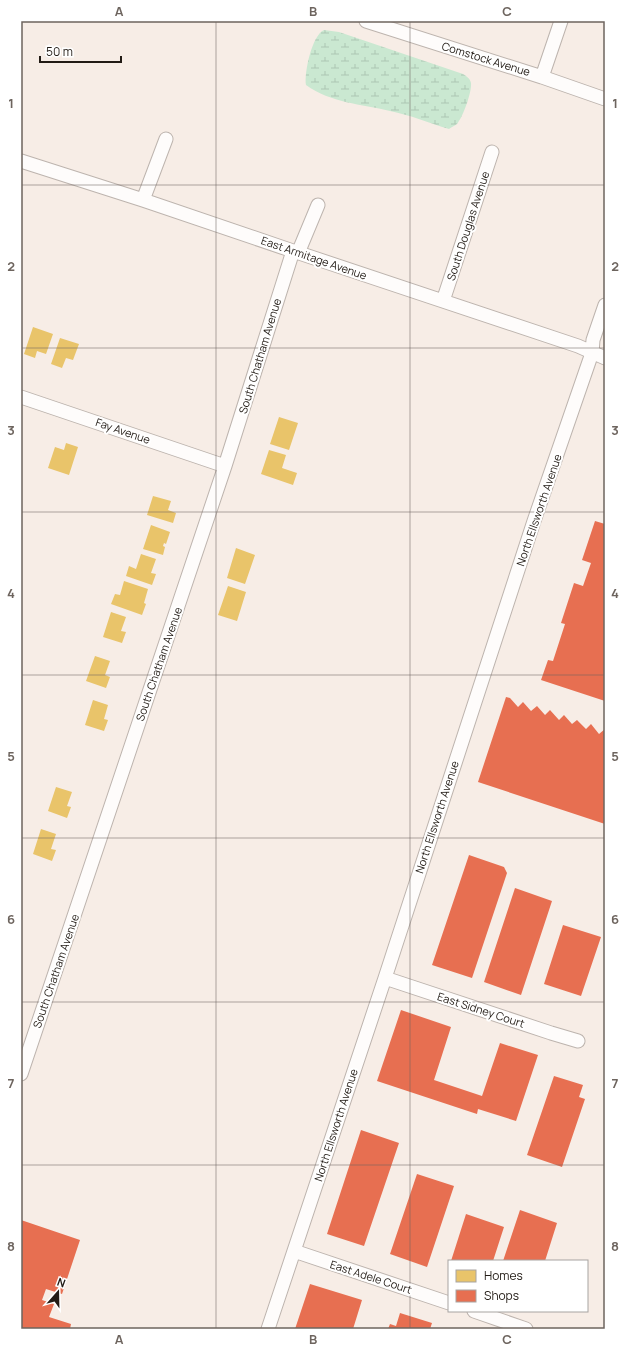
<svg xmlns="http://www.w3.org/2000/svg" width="626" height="1350" font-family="Manrope,sans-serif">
	<defs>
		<pattern id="wetland-marsh" width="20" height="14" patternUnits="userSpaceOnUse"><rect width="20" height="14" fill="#cae8d1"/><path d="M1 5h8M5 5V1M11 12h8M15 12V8" fill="none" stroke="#adc6b3"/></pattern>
	</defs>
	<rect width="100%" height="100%" fill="#f7ede6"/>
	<path fill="url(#wetland-marsh)" d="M324 30 339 32 463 74C466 76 470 78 471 83 472 92 463 117 457 124 455 126 451 127 449 129 429 123 410 115 390 111 361 104 331 103 306 85 304 73 312 35 324 30Z"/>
	<path fill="#e9c46a" d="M33 327 53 334 46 354 37 351 35 358 24 354Z
		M60 338 79 344 73 360 66 358 62 368 51 364Z
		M279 417 298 423 289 450 270 444Z
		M66 443 78 447 69 475 48 468 55 447 64 450Z
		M269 450 286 455 282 468 297 473 293 485 261 474Z
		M153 496 171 501 168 510 176 513 173 523 147 515Z
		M151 525 170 532 166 544 164 543 163 546 165 547 163 555 143 549Z
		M236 548 255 555 245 584 227 578Z
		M141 554 156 559 151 573 156 574 152 585 126 576 129 566 136 569Z
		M124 581 148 589 144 603 146 604 142 615 111 604 115 594 120 595Z
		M228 586 246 592 237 621 218 615Z
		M111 612 126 617 121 631 126 632 122 643 103 637Z
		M95 656 110 661 105 675 110 677 106 688 86 681Z
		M93 700 108 705 104 719 108 720 104 731 85 725Z
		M56 787 72 792 67 806 71 807 67 818 48 811Z
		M41 829 56 834 51 849 56 850 52 861 33 854Z"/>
	<path fill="#e76f51" d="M595 521 605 524V701L541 680 548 660 553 661 565 624 561 623 574 583 583 586 591 563 582 560Z
		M506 697 510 698 518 707 523 702 531 711 537 706 545 715 550 710 559 720 564 715 572 724 577 720 586 729 591 724 599 734 605 729V824L478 782Z
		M469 855 504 867 507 873 472 978 432 965Z
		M515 888 552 901 521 995 484 982Z
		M563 925 601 937 581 996 544 984Z
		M401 1010 451 1027 434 1080 482 1096 500 1043 538 1055 516 1121 478 1109 477 1114 377 1081Z
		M554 1076 583 1085 579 1097 585 1099 562 1167 527 1155Z
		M361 1130 399 1143 364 1246 327 1234Z
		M417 1174 454 1186 427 1267 390 1254Z
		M520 1210 557 1223 545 1261H503Z
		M466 1214 504 1227 493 1261H451Z
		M21 1220 80 1240 62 1294 46 1289 42 1300 54 1304 49 1317 71 1324 70 1329H21Z
		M310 1284 362 1300 353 1329H295Z
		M400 1313 432 1323 430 1329H388L390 1324 396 1326Z"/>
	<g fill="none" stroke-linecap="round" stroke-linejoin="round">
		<defs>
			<path id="minor" d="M366 21 542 77 605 99
				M542 77 561 21
				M21 161 143 200 293 251 578 346 605 358
				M143 200 166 139
				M298 253 318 205
				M443 301 492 152
				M21 397 225 466
				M385 978 551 1033 578 1041
				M21 1074 225 466 293 251
				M294 1251 449 1303
				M474 1311 526 1329
				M268 1329 385 978 534 521 592 353 593 340 605 305"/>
		</defs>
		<use href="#minor" stroke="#bdb4ae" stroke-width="15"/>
		<use href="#minor" stroke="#fefcfb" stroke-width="13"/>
	</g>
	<path fill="none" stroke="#6d645e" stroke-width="1" stroke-opacity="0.55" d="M216 21V1329M410 21V1329M21 185H605M21 348H605M21 512H605M21 675H605M21 838H605M21 1002H605M21 1165H605"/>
	<g text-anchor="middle" stroke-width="4" stroke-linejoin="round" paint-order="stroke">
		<g font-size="11" fill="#221b15" stroke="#fff">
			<text transform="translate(486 59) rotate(17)" y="4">Comstock Avenue</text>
			<text transform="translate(468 226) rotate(-72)" y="4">South Douglas Avenue</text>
			<text transform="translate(314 258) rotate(19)" y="4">East Armitage Avenue</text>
			<text transform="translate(260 356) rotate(-73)" y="4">South Chatham Avenue</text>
			<text transform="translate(123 431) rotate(19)" y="4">Fay Avenue</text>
			<text transform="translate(539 510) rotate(-71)" y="4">North Ellsworth Avenue</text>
			<text transform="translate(159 664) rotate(-71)" y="4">South Chatham Avenue</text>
			<text transform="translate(437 817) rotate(-72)" y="4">North Ellsworth Avenue</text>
			<text transform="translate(56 971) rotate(-71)" y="4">South Chatham Avenue</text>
			<text transform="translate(481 1010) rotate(18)" y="4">East Sidney Court</text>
			<text transform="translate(336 1125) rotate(-72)" y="4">North Ellsworth Avenue</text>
			<text transform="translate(371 1277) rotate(18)" y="4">East Adele Court</text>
		</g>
	</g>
	<rect width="626" height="1350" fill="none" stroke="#ffffff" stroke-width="44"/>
	<rect x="448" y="1260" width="140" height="52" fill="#ffffff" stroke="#a7a4a1"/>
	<rect x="456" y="1270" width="20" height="12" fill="#e9c46a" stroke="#a7a4a1"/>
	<text x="484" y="1280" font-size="12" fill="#221b15">Homes</text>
	<rect x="456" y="1290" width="20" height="12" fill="#e76f51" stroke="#a7a4a1"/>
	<text x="484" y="1300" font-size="12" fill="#221b15">Shops</text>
	<g transform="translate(58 1292) rotate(20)" stroke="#ffffff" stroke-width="3" paint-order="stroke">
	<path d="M0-3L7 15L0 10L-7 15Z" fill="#221b15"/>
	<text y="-6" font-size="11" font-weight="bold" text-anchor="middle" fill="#221b15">N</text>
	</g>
	<path d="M40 56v6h81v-6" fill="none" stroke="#221b15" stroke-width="2"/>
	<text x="46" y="56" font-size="12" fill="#221b15" stroke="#ffffff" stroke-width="3" paint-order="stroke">50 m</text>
	<rect x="22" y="22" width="582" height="1306" fill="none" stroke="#6d645e" stroke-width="1.5"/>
	<g font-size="13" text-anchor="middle" font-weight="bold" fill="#6d645e">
		<text x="119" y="16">A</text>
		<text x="313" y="16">B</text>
		<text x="507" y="16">C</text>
		<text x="11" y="108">1</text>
		<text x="615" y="108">1</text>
		<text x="11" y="271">2</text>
		<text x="615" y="271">2</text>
		<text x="11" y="435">3</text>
		<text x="615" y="435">3</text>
		<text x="11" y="598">4</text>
		<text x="615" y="598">4</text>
		<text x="11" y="761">5</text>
		<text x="615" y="761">5</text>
		<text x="11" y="924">6</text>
		<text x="615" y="924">6</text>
		<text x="11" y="1088">7</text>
		<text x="615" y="1088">7</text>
		<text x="11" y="1251">8</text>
		<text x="615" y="1251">8</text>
		<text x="119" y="1344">A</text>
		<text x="313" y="1344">B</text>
		<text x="507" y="1344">C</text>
	</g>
</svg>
